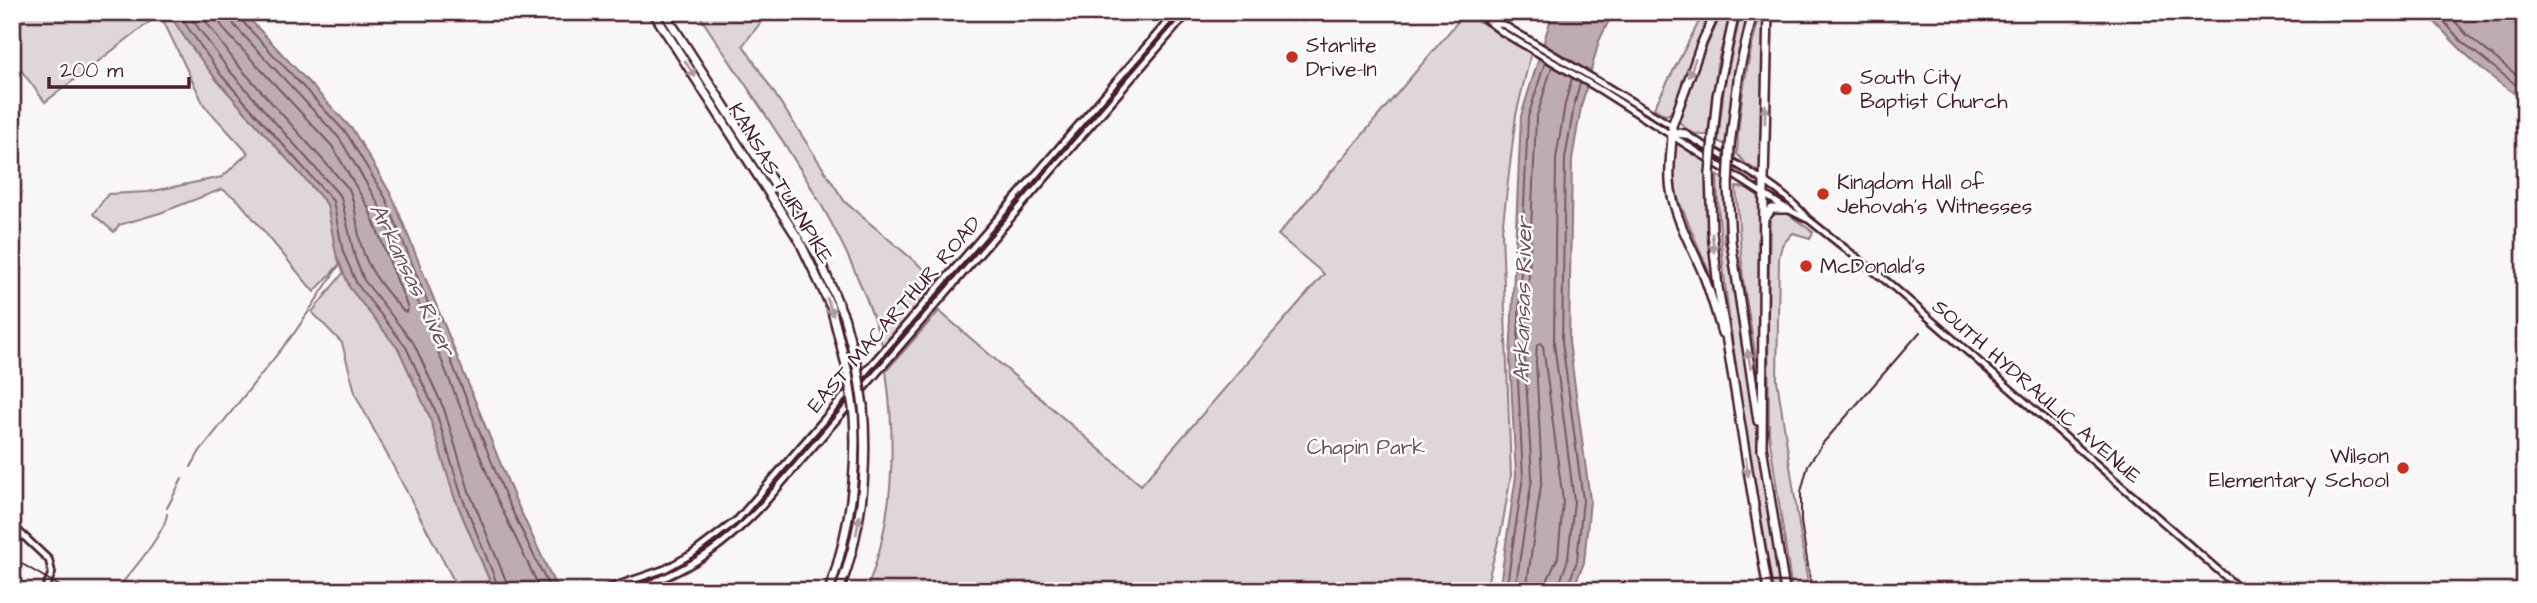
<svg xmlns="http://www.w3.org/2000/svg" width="2537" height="603" font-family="'Architects Daughter',sans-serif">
	<rect width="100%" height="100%" fill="#f8f6f7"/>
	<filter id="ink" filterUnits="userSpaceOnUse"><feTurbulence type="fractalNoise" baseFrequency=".0143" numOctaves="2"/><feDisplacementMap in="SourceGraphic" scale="14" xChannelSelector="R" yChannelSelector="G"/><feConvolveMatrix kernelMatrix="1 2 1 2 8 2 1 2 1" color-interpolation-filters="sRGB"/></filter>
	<g filter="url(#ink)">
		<path fill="#ded6d9" stroke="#947a82" stroke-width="2" d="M12 12H168L187 41 216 79 327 204 340 264 314 292 238 200 222 189 160 213 119 225 114 232 93 214 108 194 148 192 222 177 248 153 204 105 160 14 45 102 12 58Z
			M697 12H769L743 45 845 202 939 282 883 348C848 224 767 119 697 12Z
			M1704 12H1713L1696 50 1676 105 1669 114 1665 115 1654 108Z
			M1722 12H1731L1717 65 1708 135C1695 136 1686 131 1679 121L1702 57Z
			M1741 12H1751L1733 88 1727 146 1718 141 1724 88Z
			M1761 12H1766L1761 173 1746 164 1737 154C1739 105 1747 59 1761 12Z
			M1465 13 1531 53 1516 115 1502 231 1511 475 1502 527 1485 591H866C894 522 896 443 886 371L939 311 1141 485 1324 274 1278 235Z
			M1676 143 1706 160 1710 247 1716 289 1677 196 1673 169Z
			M1717 175 1726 181 1724 241 1730 255 1781 587 1778 589 1774 588 1771 583C1751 450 1721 310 1717 175Z
			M1736 187 1750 188 1761 195 1759 377 1743 280Z
			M1781 211 1788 214 1813 232 1810 238 1793 233 1782 245 1779 258 1777 380 1809 591H1792L1769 435 1768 313 1770 217Z
			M344 272 350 288 399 350 429 415 454 496 494 591H447L453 579 356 396 342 343 312 312Z"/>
		<path fill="#bdadb0" stroke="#8f747b" stroke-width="2" d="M168 12H243L353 130 392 196 514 497 558 591H494L454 496 429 415 399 350 350 288 340 264 336 254 327 204 216 79 187 41Z
			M1553 12H1613L1599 41 1581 107 1572 159 1569 342 1590 500 1584 563 1572 591H1499L1516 476 1510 361 1521 116Z
			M2426 12H2505L2518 27 2525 30V100C2487 78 2455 45 2426 12Z"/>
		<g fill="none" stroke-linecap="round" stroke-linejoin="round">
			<path stroke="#785860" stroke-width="2" d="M177 12 221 75 333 201 343 252 357 284 406 347 436 412 461 494 500 591
				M187 12 228 69 341 197 355 258 364 280 414 344 444 409 469 491 507 583 509 591
				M199 12 236 63 349 189C357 206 356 227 361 245 368 271 386 291 403 311L407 312 408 308 368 207 332 146 226 32 220 23 219 12
				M230 12 234 25 340 139 378 203 499 503 541 591
				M238 12 241 20 347 134 386 199 507 500 551 591
				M2436 12 2461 41 2525 92
				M2447 12 2467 35 2525 82
				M1506 591 1523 477 1517 361 1528 117 1545 62
				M1515 591 1532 478 1525 361 1536 119 1552 66
				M1526 591 1542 478 1536 361 1537 345 1540 343 1543 346 1563 501 1558 557 1548 579 1547 591
				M1557 591 1568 559 1574 501 1554 343 1556 159 1565 104 1572 78
				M1566 591 1577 561 1583 500 1562 342 1565 159 1574 106 1580 83"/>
			<path stroke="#8f747b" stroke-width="2" d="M191 467 200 451 295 332 340 264
				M167 508 182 479
				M115 591C129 575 165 534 167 514"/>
			<defs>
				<path id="tertiary" d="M1476 12 1502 32 1602 91 1787 209 1807 219
					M1491 21 1504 25 1671 125
					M1685 134C1722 157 1781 185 1808 219L1890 284 2242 591
					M12 525 49 560 52 573 44 591
					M601 591 665 569 692 554 738 519 1176 12
					M630 591C688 571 720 550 762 506L1189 12"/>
				<path id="motorway" d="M653 12 799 240 831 307 848 373
					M664 12 780 193 819 258 844 317 857 366
					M1716 12 1701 45 1672 126C1673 147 1667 169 1671 190 1675 218 1691 245 1702 271 1710 291 1716 312 1722 333
					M1673 136 1677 133 1685 134
					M1713 137 1717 96 1735 12
					M1730 146 1739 72 1753 12
					M1710 174 1712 232 1718 287 1768 591
					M1728 186 1731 241 1758 421
					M1764 219 1772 209H1787
					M1762 446 1785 591
					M1762 451 1764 182 1768 12
					M829 591C849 533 858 476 854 415
					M839 591C862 532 868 469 863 406"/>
			</defs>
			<use href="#tertiary" stroke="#4a1f2b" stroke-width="10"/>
			<use href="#motorway" stroke="#4a1f2b" stroke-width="12"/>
			<use href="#tertiary" stroke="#fff" stroke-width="4.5"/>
			<use href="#motorway" stroke="#fff" stroke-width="7"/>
			<path stroke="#4a1f2b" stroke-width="2" d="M12 558 68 591
				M1812 591 1801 522V492L1808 465 1823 443 1920 332"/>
			<defs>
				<path id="motorway-bridge" d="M1710 174 1713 137
					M1728 186 1730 146
					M857 366 863 406
					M848 373 854 415"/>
			</defs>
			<use href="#motorway-bridge" stroke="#4a1f2b" stroke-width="12" stroke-linecap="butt"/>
			<use href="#motorway-bridge" stroke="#fff" stroke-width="7"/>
		</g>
		<defs><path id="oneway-solid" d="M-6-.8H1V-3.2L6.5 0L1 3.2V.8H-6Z" transform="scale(1.75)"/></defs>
		<g fill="#ae9aa0">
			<use href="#oneway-solid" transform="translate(1692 68) rotate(110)"/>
			<use href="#oneway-solid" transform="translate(690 69) rotate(57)"/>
			<use href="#oneway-solid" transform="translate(1765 114) rotate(-89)"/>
			<use href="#oneway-solid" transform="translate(1713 243) rotate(84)"/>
			<use href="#oneway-solid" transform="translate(830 307) rotate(71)"/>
			<use href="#oneway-solid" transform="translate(1749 359) rotate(-100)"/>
			<use href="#oneway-solid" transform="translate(1747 467) rotate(81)"/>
			<use href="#oneway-solid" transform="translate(858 525) rotate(-79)"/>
		</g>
	</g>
	<g fill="#c8321e" stroke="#fff" stroke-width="2.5">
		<circle cx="1292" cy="57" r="7"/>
		<circle cx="1846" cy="89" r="7"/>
		<circle cx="1823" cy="194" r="7"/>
		<circle cx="1806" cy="266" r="7"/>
		<circle cx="2403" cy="468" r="7"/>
	</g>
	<g text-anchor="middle" stroke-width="5" stroke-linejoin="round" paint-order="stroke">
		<g font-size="21" fill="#4a1f2b" stroke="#fff" text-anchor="start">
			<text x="1306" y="52">Starlite<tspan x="1306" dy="24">Drive-In</tspan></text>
			<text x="1860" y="84">South City<tspan x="1860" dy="24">Baptist Church</tspan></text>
			<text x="1837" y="189">Kingdom Hall of<tspan x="1837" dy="24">Jehovah's Witnesses</tspan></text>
			<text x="1820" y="273">McDonald's</text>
			<text x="2389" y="463" text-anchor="end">Wilson<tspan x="2389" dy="24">Elementary School</tspan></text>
		</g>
		<g font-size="21" fill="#4a1f2b" stroke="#fff">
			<text transform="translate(781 183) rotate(59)" y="7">KANSAS TURNPIKE</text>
			<text transform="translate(894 314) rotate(-49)" y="7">EAST MACARTHUR ROAD</text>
			<text transform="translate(2037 391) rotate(41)" y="7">SOUTH HYDRAULIC AVENUE</text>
		</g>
		<g font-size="21" fill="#6f4d56" stroke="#fff">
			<text x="1366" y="454">Chapin Park</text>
		</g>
		<g font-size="23" font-style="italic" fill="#72515a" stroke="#fff">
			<text transform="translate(413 279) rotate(64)" y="8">Arkansas River</text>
			<text transform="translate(1522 300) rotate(-89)" y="8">Arkansas River</text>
		</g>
	</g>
	<rect width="2537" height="603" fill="none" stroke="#fff" stroke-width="42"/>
	<rect x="21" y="21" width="2495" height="561" fill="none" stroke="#4a1f2b" stroke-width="2.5" filter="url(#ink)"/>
	<path d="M49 77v10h140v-10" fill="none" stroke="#4a1f2b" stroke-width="3.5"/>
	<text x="60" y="77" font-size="21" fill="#4a1f2b" stroke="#ffffff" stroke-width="5" paint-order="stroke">200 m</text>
</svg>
